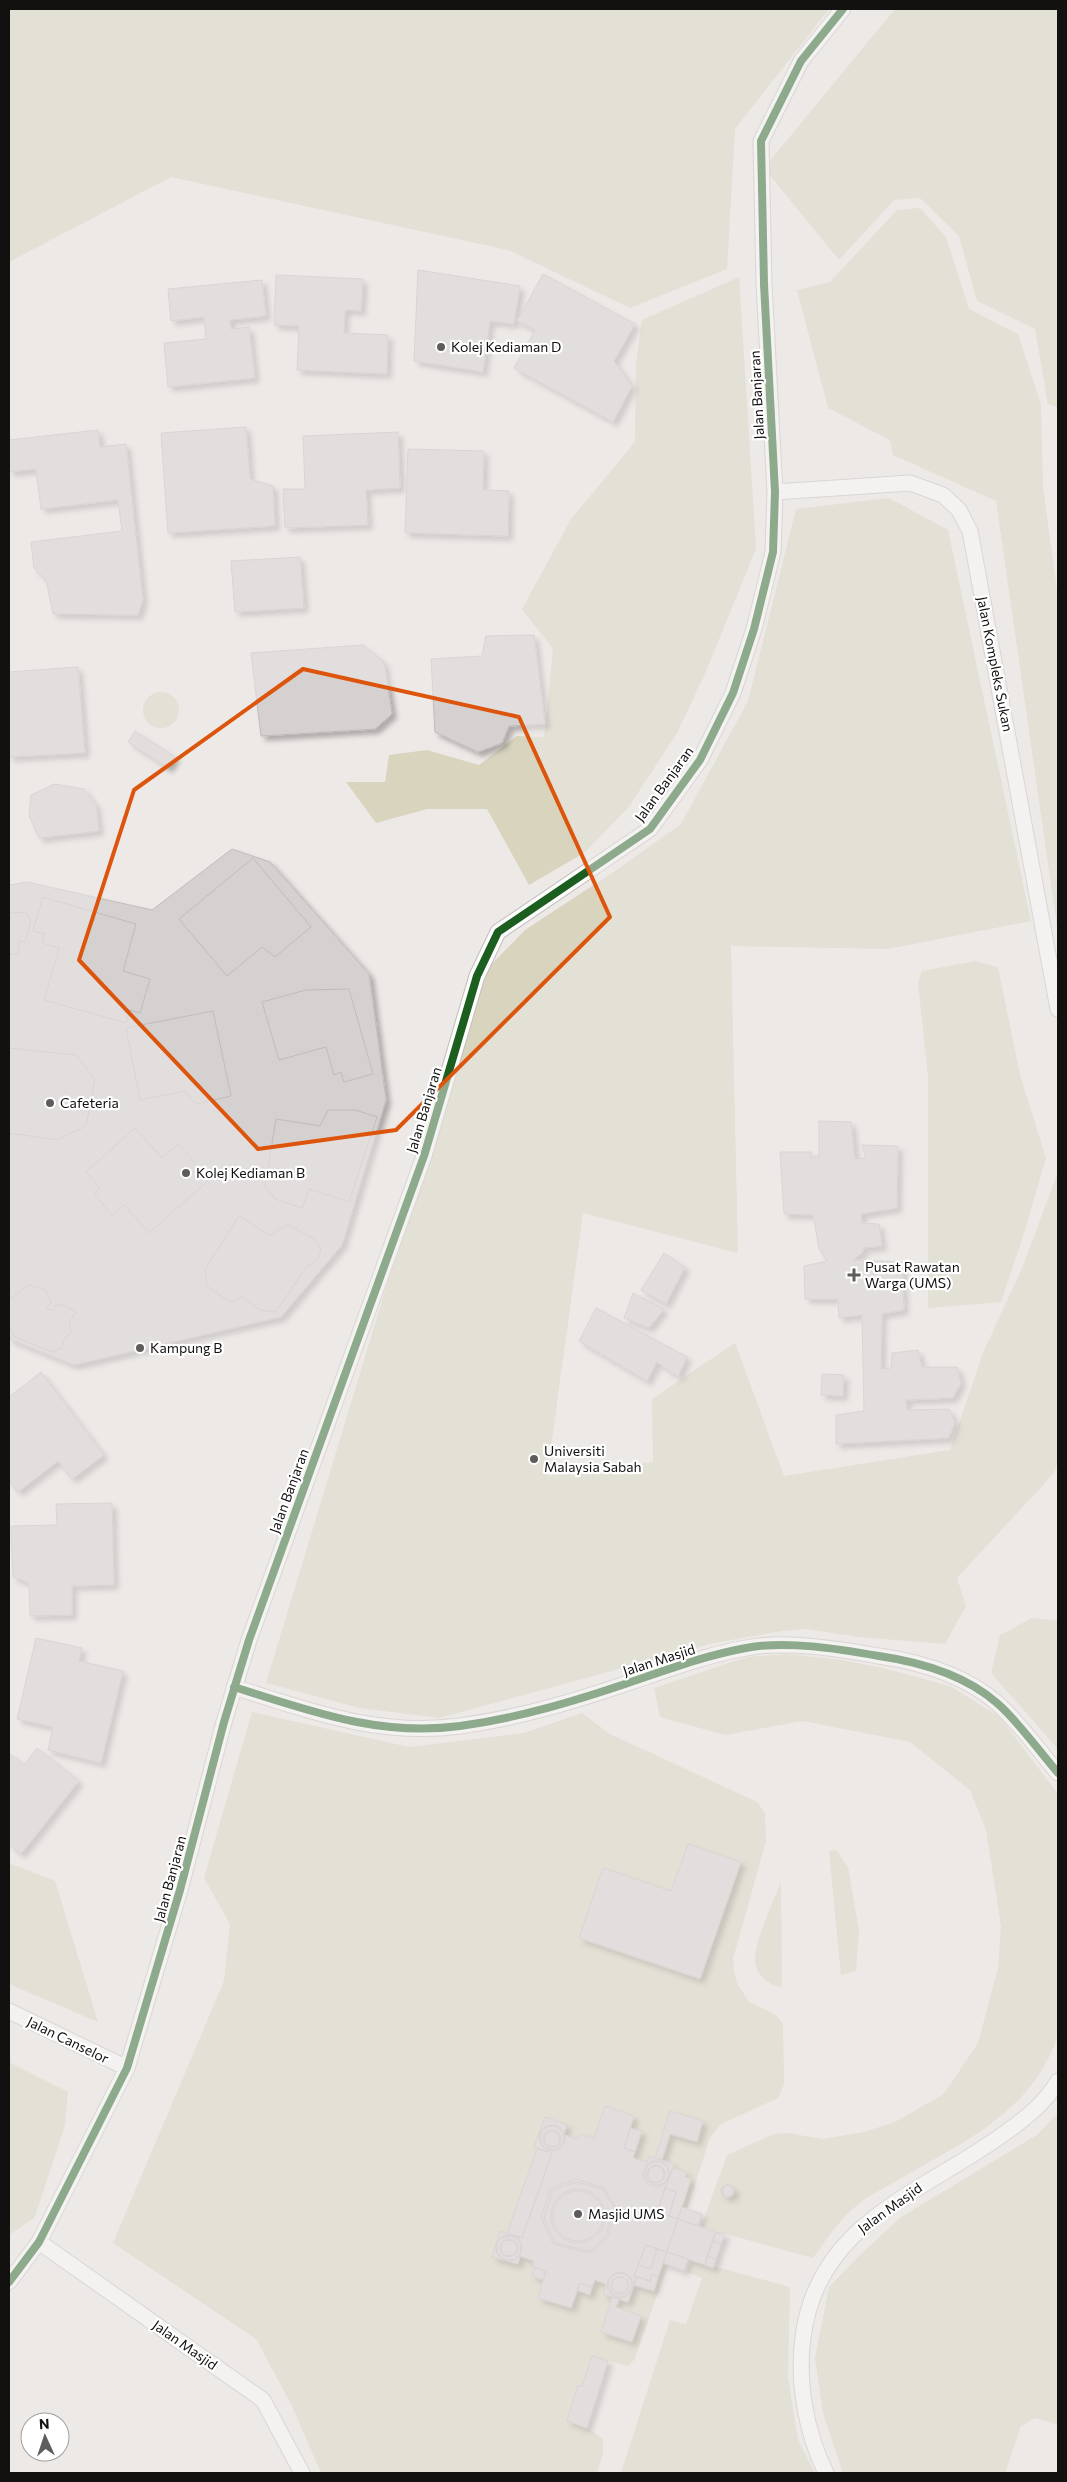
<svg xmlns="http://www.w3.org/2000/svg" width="1067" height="2482" font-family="Commissioner,sans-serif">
	<defs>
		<filter id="shadow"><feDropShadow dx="4.5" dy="4.5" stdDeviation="2.5" flood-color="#0004"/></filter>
	</defs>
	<rect width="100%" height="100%" fill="#ede9e7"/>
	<path fill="#d8d4be" d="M9 9H829L735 129 727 269 630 308 508 250 171 177 9 262Z
		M895 9H1058V407L1048 404 1035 329 977 301 959 236 920 198 894 200 839 260 764 168Z
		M920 208 946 237 969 309 1018 334 1041 405 1043 487 1058 597V933L996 501 893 455 890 440 828 408 797 290 830 282 897 210Z
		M739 277 756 549 704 676 677 733 628 808 584 853 529 885 487 809H427L376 823 346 782H385L389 755 427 750 479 765 517 736 544 737 553 649 522 609 571 519 635 442 636 365 642 320Z
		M889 498 948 530 1031 921 888 949 731 946 738 1253 583 1213 547 1476 653 1462 652 1399 735 1343 784 1476 950 1450 983 1353 1023 1266 1058 1172V1461L1054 1473 957 1578 966 1606 945 1644 859 1637 807 1629 782 1631 714 1643 439 1718 360 1708 266 1683 481 975 525 930 618 869 681 824 748 701 796 509Z
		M143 710a18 18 0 1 1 36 0a18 18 0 1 1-36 0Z
		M975 961 998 967 1020 1075 1046 1158 1022 1240 1001 1302 928 1308V1077L918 982 922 971Z
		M1032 1618 1058 1621V1749L991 1673 1000 1635Z
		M788 1654 842 1660 883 1668 950 1686 1000 1717 1058 1794V2034C1034 2113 959 2144 893 2183 882 2189 870 2195 860 2203 841 2217 827 2239 813 2258L701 2227 727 2155 774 2134 787 2133 823 2139 864 2132 895 2122 944 2094 978 2043 998 1968 1001 1926 986 1830 970 1790 910 1742 803 1721 725 1735 660 1717 654 1688 747 1657Z
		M252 1712 409 1747 524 1733 582 1713 610 1734 757 1802 765 1813 766 1841 733 1959 734 1971 737 1983 749 2002 776 2015 783 2024 784 2084 778 2098 721 2124 710 2138 687 2209 682 2207 690 2179 685 2177 686 2172 673 2168 674 2164 662 2160 670 2134 702 2121 670 2111 655 2158 649 2156 647 2162 633 2158 642 2132 630 2128 634 2116 605 2106 594 2139H577L564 2135 567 2125 545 2118 534 2147 537 2149 507 2233 500 2231 492 2256 517 2264 520 2256 534 2261 533 2276 543 2280 538 2298 571 2308 577 2290 590 2295 595 2280 606 2284 612 2297 601 2331 632 2342 641 2316 616 2307 619 2299 628 2302 634 2285 654 2291 663 2263 668 2265 634 2360 628 2366 592 2356 582 2387 578 2386 567 2420 587 2428 603 2439V2453L597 2473H321L292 2406 256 2339 113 2243 224 1981 230 1924 204 1878Z
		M836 1850 848 1867 859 1931 856 1971 841 1975 829 1851Z
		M9 1863 55 1881 98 2022 9 1984Z
		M781 1883 782 1987C769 1986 755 1974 755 1960 756 1938 772 1903 781 1883Z
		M9 2062 68 2092 65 2125 35 2217 9 2235Z
		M1058 2113V2425L1036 2418 1021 2426 1005 2473H843L823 2413 815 2358 829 2287 861 2254 901 2217 1037 2135Z
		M691 2260 790 2287 788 2377 798 2440 815 2473H621L670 2320 686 2324 702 2278 687 2272Z"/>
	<path fill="#d4d1d0" stroke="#c0bcbc" filter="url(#shadow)" d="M418 270 520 286 514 324 490 321 483 372 414 361Z
		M543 274 635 324 614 361 632 386 613 422 514 368 535 330 517 321Z
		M276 275 363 279 361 311 345 310 344 333 388 335 387 374 297 370 299 326 274 325Z
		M262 280 266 316 230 320 231 329 249 327 255 378 168 387 164 343 206 339 204 317 171 321 168 289Z
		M246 427 250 479 273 486 275 526 168 533 161 433Z
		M98 430 100 447 126 444 143 600 138 615 53 614 46 580 34 568 31 542 122 531 118 500 41 509 36 469 9 472V440Z
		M398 432 400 488 366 490 368 525 285 528 283 489H305L303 436Z
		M408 449 484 451 483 490 509 491 508 536 405 533Z
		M300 557 304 608 235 612 231 561Z
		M534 635 545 724 509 726 502 743 478 752 435 732 431 659 482 656 486 636Z
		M363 645 384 662 392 714 375 729 261 736 251 653Z
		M78 667 85 753 9 757V672Z
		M135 731 175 757 168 768 128 742Z
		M54 784 84 789 96 805 99 831 39 838 29 815 31 795Z
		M232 849 270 862 369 974 386 1100 342 1245 281 1317 74 1365 9 1339V885L27 882 152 910Z
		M253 858 311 927 275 957 262 947 227 976 179 919Z
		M43 897 136 924 123 971 150 979 140 1013 130 1010 126 1023 44 1000 59 948 42 943 44 934 33 931Z
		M25 912 31 921 25 942 19 941V954H9V913Z
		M349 989 373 1074 344 1082 341 1072 334 1075 326 1047 279 1060 262 1002 306 990Z
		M213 1011 231 1096 196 1104 185 1091 140 1100 126 1028Z
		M9 1048 76 1055 95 1080 86 1126 57 1140 9 1133Z
		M328 1110H355L377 1117 349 1202 309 1189 302 1208 275 1199 265 1187 276 1119 320 1126Z
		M819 1121 851 1122 855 1159 866 1158 862 1145 898 1146 897 1208 861 1214 862 1223 879 1224 882 1246 863 1248V1252L853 1260 902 1262 904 1310 882 1314 881 1369 891 1368 892 1353 918 1350 922 1367H957L961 1383 953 1398 906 1400 907 1410 949 1409 955 1422 949 1438 836 1444V1415L864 1411 862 1315 839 1318 838 1299H805L804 1266 827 1261 819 1248 813 1215 784 1214 780 1152H811V1158L819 1156Z
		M135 1128 162 1158 178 1144 210 1179 149 1233 124 1205 112 1215 95 1195 99 1187 86 1172Z
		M239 1216 269 1235 288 1225 315 1239 321 1250 317 1261 307 1266 276 1312 260 1310 242 1297 230 1302 207 1286 205 1269Z
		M664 1253 685 1267 666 1304 641 1290Z
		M28 1285 46 1290 51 1302 47 1308 52 1311 56 1305H64L76 1312 70 1321V1329L73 1331 64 1339 62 1348 53 1352 15 1337 9 1328V1300Z
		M633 1293 664 1309 649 1328 624 1318Z
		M596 1308 687 1357 678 1377 657 1362 647 1381 579 1341Z
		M41 1372 104 1455 72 1479 58 1461 18 1492 9 1480V1397Z
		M822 1374 844 1375 843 1396 821 1395Z
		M112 1503 114 1585 72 1586V1615L30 1616 29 1583 13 1577 11 1526 57 1525 56 1504Z
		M36 1638 82 1648 79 1661 123 1671 101 1763 48 1750 53 1727 17 1719Z
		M37 1748 79 1781 21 1854 9 1844V1753L24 1765Z
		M688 1844 741 1862 700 1979 579 1938 603 1868 671 1891Z
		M605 2106 634 2116 624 2148 635 2152 633 2158 647 2162 649 2156 674 2164 657 2212 678 2219 667 2252 646 2245 634 2276 637 2277 628 2302 603 2294 606 2284 595 2280 592 2287 580 2283 571 2308 538 2298 546 2271 532 2267 534 2261 520 2256 518 2264 492 2257 500 2231 522 2238 552 2153 534 2147 545 2117 567 2125 564 2135 577 2139 580 2134 594 2139Z
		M670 2111 703 2121 697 2142 670 2134 662 2160 655 2158Z
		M539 2138a13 13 0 1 1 26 0a13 13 0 1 1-26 0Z
		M540 2138a12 12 0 1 1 24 0a12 12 0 1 1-24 0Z
		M630 2128 642 2131 635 2152 624 2148Z
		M543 2139a9 9 0 1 1 18 0a9 9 0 1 1-18 0Z
		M544 2139a8 8 0 1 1 16 0a8 8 0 1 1-16 0Z
		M537 2149 552 2153 522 2238 507 2233Z
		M645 2173a12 12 0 1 1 24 0a12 12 0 1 1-24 0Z
		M643 2174a13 13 0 1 1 26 0a13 13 0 1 1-26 0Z
		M647 2174a9 9 0 1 1 18 0a9 9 0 1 1-18 0Z
		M648 2174a8 8 0 1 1 16 0a8 8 0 1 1-16 0Z
		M673 2168 686 2172 685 2177 691 2179 678 2219 669 2216 676 2192 665 2188Z
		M576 2179 604 2188 617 2209 608 2237 590 2253 553 2244 541 2217 551 2188Z
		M576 2182 603 2189 614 2208 606 2236 590 2251 555 2243 544 2218 553 2190Z
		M722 2191a6 6 0 1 1 12 0a6 6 0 1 1-12 0Z
		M722 2191a6 6 0 1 1 12 0a6 6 0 1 1-12 0Z
		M721 2191a6 6 0 1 1 12 0a6 6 0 1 1-12 0Z
		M722 2191a6 6 0 1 1 12 0a6 6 0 1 1-12 0Z
		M722 2191a6 6 0 1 1 12 0a6 6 0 1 1-12 0Z
		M665 2188 676 2192 669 2216 657 2212Z
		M551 2216a27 27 0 1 1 54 0a27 27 0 1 1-54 0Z
		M553 2216a25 25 0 1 1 50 0a25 25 0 1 1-50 0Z
		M682 2207 702 2214 698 2226 678 2219Z
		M678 2219 716 2232 705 2265 667 2252Z
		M716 2232 725 2234 721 2244 712 2241Z
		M496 2248a13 13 0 1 1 26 0a13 13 0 1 1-26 0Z
		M497 2248a12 12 0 1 1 24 0a12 12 0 1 1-24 0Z
		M500 2248a9 9 0 1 1 18 0a9 9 0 1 1-18 0Z
		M501 2248a8 8 0 1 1 16 0a8 8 0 1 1-16 0Z
		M712 2241 721 2244 716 2259 707 2256Z
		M646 2245 657 2249 651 2269 638 2265Z
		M657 2249 667 2252 658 2277 652 2274 650 2281 634 2276 638 2265 651 2269Z
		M667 2252 688 2259 684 2271 663 2263Z
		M707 2256 716 2259 713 2268 705 2265Z
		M535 2268 546 2271 543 2280 532 2276Z
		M607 2285a13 13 0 1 1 26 0a13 13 0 1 1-26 0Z
		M608 2285a12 12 0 1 1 24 0a12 12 0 1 1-24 0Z
		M652 2274 658 2277 654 2291 634 2285 637 2277 650 2281Z
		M612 2285a8 8 0 1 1 16 0a8 8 0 1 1-16 0Z
		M611 2286a9 9 0 1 1 18 0a9 9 0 1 1-18 0Z
		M580 2283 592 2287 590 2295 577 2290Z
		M612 2297 619 2299 616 2307 641 2316 632 2342 601 2332Z
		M592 2356 608 2361 587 2428 567 2421 578 2385 582 2387Z"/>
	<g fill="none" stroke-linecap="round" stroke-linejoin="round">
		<defs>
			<path id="street" d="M775 492 910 483 943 495 959 510 970 531 1058 1009
				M234 1687C310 1711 379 1737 460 1726 519 1718 575 1701 631 1682 669 1669 707 1655 746 1648 786 1640 839 1649 879 1656 920 1662 965 1675 997 1703 1017 1720 1040 1752 1058 1773
				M9 2011 127 2068
				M39 2242 263 2400 302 2473
				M9 2282 39 2242 127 2068 180 1890 224 1722 249 1640 424 1156 477 976 498 932 650 829 700 760 733 693 754 629 773 552 775 492 764 284 761 141 801 61 843 9
				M826 2473C806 2432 797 2383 803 2337 818 2221 923 2193 1005 2133 1026 2118 1045 2103 1058 2081"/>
		</defs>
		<use href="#street" stroke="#c1bebd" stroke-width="17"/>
		<use href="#street" stroke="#fcfcfb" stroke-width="15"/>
		<defs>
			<path id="cycleway" d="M234 1687C310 1711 379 1737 460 1726 519 1718 575 1701 631 1682 669 1669 707 1655 746 1648 786 1640 839 1649 879 1656 920 1662 965 1675 997 1703 1017 1720 1040 1752 1058 1773
				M9 2282 39 2242 127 2068 180 1890 224 1722 249 1640 424 1156 477 976 498 932 650 829 700 760 733 693 754 629 773 552 775 492 764 284 761 141 801 61 843 9"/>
		</defs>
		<use href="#cycleway" stroke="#fff" stroke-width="11"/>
		<use href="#cycleway" stroke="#1b5e20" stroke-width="8"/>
	</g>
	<path d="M0 0H1067V2482H0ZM303 669 519 717 610 917 396 1130 258 1149 79 960 134 790Z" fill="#ede9e7" fill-opacity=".55" fill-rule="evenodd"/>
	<path fill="none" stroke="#dd550c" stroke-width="4" stroke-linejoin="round" d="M303 669 519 717 610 917 396 1130 258 1149 79 960 134 790Z"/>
	<g fill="#5f5d5b" stroke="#fff" stroke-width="2">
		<circle cx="441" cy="347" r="5"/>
		<circle cx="50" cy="1103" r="5"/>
		<circle cx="186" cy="1173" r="5"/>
		<path d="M851.5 1267.5h5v5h5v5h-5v5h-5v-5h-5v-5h5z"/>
		<circle cx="140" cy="1348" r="5"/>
		<circle cx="534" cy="1459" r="5"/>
		<circle cx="578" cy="2214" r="5"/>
	</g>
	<g text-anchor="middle" stroke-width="4.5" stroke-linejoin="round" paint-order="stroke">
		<g font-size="14" fill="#131110" stroke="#fff" text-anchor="start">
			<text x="451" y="352">Kolej Kediaman D</text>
			<text x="60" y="1108">Cafeteria</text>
			<text x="196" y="1178">Kolej Kediaman B</text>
			<text x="865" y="1272">Pusat Rawatan<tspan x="865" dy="16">Warga (UMS)</tspan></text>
			<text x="150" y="1353">Kampung B</text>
			<text x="544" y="1456">Universiti<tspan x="544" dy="16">Malaysia Sabah</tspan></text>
			<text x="588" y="2219">Masjid UMS</text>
		</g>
		<g font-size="14" fill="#131110" stroke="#fff">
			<text transform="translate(757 395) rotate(-93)" y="5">Jalan Banjaran</text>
			<text transform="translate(995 664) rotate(79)" y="5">Jalan Kompleks Sukan</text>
			<text transform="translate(664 784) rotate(-54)" y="5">Jalan Banjaran</text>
			<text transform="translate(424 1110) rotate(-73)" y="5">Jalan Banjaran</text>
			<text transform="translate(289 1491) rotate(-70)" y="5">Jalan Banjaran</text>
			<text transform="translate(659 1660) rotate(-18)" y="5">Jalan Masjid</text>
			<text transform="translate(170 1879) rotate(-75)" y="5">Jalan Banjaran</text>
			<text transform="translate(68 2040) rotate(26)" y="5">Jalan Canselor</text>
			<text transform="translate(890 2208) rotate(-36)" y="5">Jalan Masjid</text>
			<text transform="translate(185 2345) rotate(35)" y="5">Jalan Masjid</text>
		</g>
	</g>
	<rect width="1067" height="2482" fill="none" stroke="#131110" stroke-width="20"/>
	<g transform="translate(45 2437) rotate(357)"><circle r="24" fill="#ffffff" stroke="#a1a09f"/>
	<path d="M0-4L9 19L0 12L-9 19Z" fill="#5f5d5b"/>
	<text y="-8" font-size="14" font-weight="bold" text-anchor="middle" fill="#131110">N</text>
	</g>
</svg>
